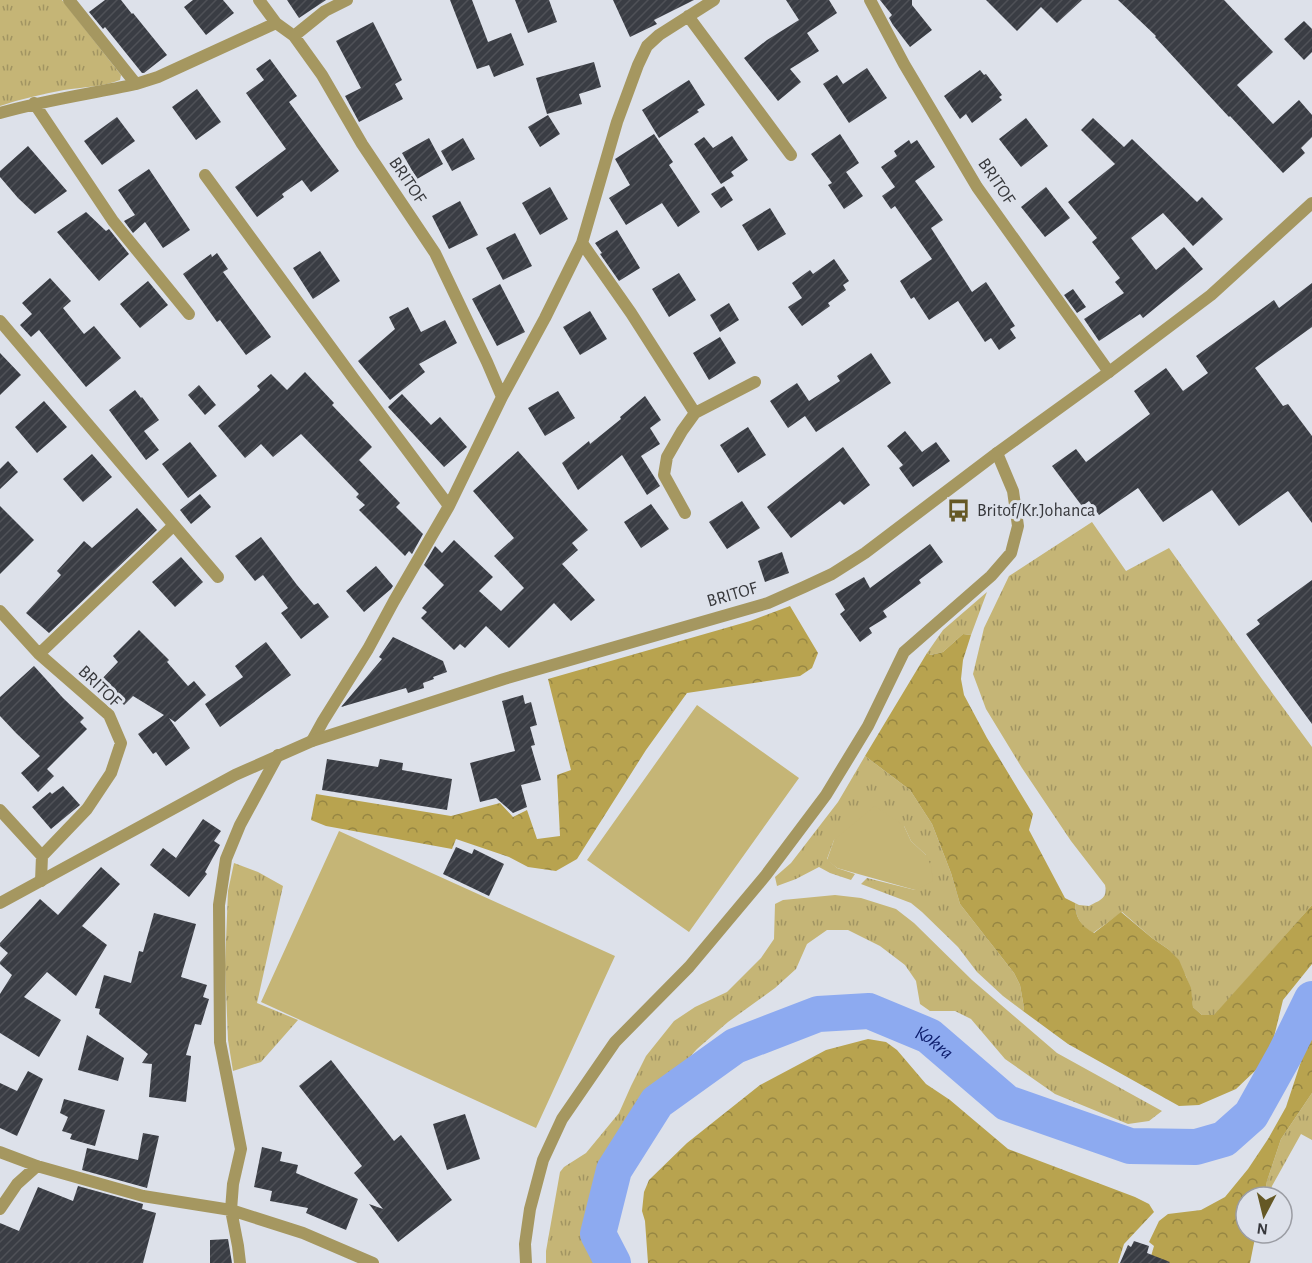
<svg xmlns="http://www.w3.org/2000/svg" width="1312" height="1263" font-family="'Alegreya Sans',sans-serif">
	<defs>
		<pattern id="grass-tufts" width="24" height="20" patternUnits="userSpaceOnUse" patternTransform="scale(1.5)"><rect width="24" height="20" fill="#c5b576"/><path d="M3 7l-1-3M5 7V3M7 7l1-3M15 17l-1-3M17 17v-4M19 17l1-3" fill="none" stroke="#a19462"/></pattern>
		<pattern id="forest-crowns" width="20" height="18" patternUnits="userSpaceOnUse" patternTransform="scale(1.5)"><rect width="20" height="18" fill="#b8a34f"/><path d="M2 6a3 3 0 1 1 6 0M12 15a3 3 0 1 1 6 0" fill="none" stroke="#968643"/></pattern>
		<pattern id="building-hatch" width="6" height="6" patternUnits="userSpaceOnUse" patternTransform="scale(1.5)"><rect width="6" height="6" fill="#3a3d44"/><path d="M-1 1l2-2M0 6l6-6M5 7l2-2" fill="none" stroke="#4f5157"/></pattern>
	</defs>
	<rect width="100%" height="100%" fill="#dde1ea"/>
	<path fill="url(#grass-tufts)" d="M0 0H62L121 75 120 80C103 87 83 87 64 90 42 94 21 99 0 106Z
		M1092 522 1126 571 1169 548 1262 679 1312 747V905L1215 1015H1202L1193 1007 1190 988 1186 976 1168 949 1152 938 1122 912 1093 933C1081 926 1075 917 1075 903L1079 905 1089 906C1100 900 1108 899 1105 885L1071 841 1022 768 986 709 973 674 984 628 1009 576Z
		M987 592 971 635 963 634 943 652 931 655 927 653 943 630Z
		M865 756 910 790 932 824 951 873 960 904 1014 973 1020 985 1024 1008 1023 1011 1003 996 977 972 958 947 922 912 911 903 861 884 867 878 915 890 926 855 911 841 904 826 834 840 827 859 837 868 855 874 851 880 830 873 819 867 796 879 777 886 775 877 791 863 838 802Z
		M234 863 258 872 283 886 257 1003 298 1020 261 1062 233 1071 228 1040 225 966 228 891Z
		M835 895 861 898 896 909 914 923 972 980 1057 1053 1162 1111 1149 1121 1128 1124 1055 1094 1005 1059 971 1019 955 1011H930L920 1004 916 981 905 965 880 946 848 930H827L807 944 796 969 775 988 728 1022 697 1049 666 1084 639 1127 615 1167 597 1210 593 1238 599 1263H546V1251L560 1172 564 1167 586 1153 619 1113 631 1086 646 1056 674 1021 695 1007 727 992 761 958 774 939 775 904 783 900Z
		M1312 1093V1140L1301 1134 1272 1186 1269 1197H1264L1267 1181 1281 1139Z"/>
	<path fill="url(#forest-crowns)" d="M790 606 818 653 812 668 800 676 687 693 646 750 577 859 556 871 528 867 509 857 456 839 452 849 326 826 311 820 316 794 451 816 500 803 513 817 527 810 537 839 560 836 557 775 571 770 548 679 750 621Z
		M963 634 971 635 963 660 961 679 964 695 987 738 1033 814 1029 830 1065 898 1075 903C1075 917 1081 926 1094 933L1121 912 1152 938 1168 949 1179 960 1191 988 1193 1007 1202 1015H1214L1312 905V964L1283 1000 1272 1045 1257 1069 1236 1089 1199 1105 1179 1106 1068 1044 1023 1011 1024 1008 1020 985 1014 973 960 904 951 873 932 824 910 790 865 756 927 653 931 655 943 652Z
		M1312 1028V1093L1281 1139 1267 1181 1264 1197H1246V1233H1256L1250 1263H1149L1154 1246 1149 1242 1159 1221 1168 1214 1201 1210 1225 1197 1248 1169 1268 1139 1286 1107Z
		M868 1039 886 1042 897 1050 926 1084 950 1100 1008 1149 1135 1197 1149 1204 1154 1212 1124 1244 1118 1263H648L645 1221 642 1211 644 1192 649 1180 687 1143 760 1085 826 1050Z"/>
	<path fill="#c5b576" d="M697 705 799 778 689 932 587 860Z
		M875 806 904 826 911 841 926 855 931 866 933 881 915 890 837 868 827 860 834 840Z
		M339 831 615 956 536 1128 261 1002Z"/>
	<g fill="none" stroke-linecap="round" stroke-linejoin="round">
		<path stroke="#8daaf0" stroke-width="36" id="s1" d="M613 1263 598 1234 614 1170 657 1102 735 1046 818 1014 869 1011 929 1036 1007 1103 1130 1146 1196 1147 1224 1139 1251 1115 1285 1054 1312 999"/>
	</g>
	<path fill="url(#building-hatch)" d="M105 0H121L132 14 133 13 167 55 144 73H142L105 27 103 29 89 12Z
		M193 0H223L234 13 206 35 184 7Z
		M287 0H326L299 18Z
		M450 0H472L488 42 511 33 524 65 494 77 489 65 477 69Z
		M515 0H549L557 22 528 33Z
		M613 0H694L654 20 657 24 630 37Z
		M786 0H829L837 13 807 33 819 51 790 69 801 82 778 101 744 58 767 40 799 20Z
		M880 0H912V5L932 30 910 47 893 25 889 18 892 15Z
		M986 0H1082L1057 23 1041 7 1017 31Z
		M1118 0H1224L1273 52 1237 85 1273 124 1299 100 1312 115V137L1301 148 1305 153 1283 173 1230 116 1229 117 1155 37 1156 36Z
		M1304 21 1312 29V52L1304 60 1284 39Z
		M373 22 402 80 395 84 403 99 359 122 345 96 361 88 336 41Z
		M270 59 297 96 289 102 339 171 311 192 302 180 282 194 284 197 257 217 235 187 286 149 246 93 264 80 256 69Z
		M594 62 601 87 579 94 582 104 547 114 536 78Z
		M867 68 887 98 849 123 823 84 837 75 843 84Z
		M980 70 984 75 986 74 1002 95 999 97 1002 100 972 123 966 114 960 119 944 96Z
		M689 80 705 105 697 110 699 112 659 138 642 110Z
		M197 89 221 122 196 140 172 107Z
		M548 115 560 134 540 147 528 127Z
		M117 117 135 141 102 165 84 141Z
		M1026 118 1048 146 1021 167 999 139Z
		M1093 118 1124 147 1132 139 1197 202 1202 197 1223 219 1193 246 1163 213 1131 238 1156 270 1184 247 1203 269 1143 318 1140 314 1099 341 1084 319 1124 293 1115 282 1120 278 1092 242 1097 238 1068 202 1115 164 1081 130Z
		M654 134 673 162 669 165 700 212 678 227 662 203 626 225 609 198 630 185 615 159Z
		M840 134 859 163 846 172 863 196 844 209 828 185 832 183 811 154Z
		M732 136 748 160 731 172 734 176 721 184 694 144 704 137 713 148Z
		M429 138 443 164 417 179 402 153Z
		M463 138 475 159 452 171 441 151Z
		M909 140 911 144 917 140 935 167 915 181 943 220 931 228 972 292 986 282 1015 326 1010 329 1016 338 999 350 991 338 985 342 958 301 929 320 914 297 911 299 900 281 932 259 895 206 891 209 882 196 895 187 881 167 897 156 894 151Z
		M28 146 67 191 35 214 18 198 0 177V171Z
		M149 169 190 230 163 248 145 222 133 233 124 221 135 215 118 190Z
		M724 186 733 200 721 208 711 194Z
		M550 187 568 219 540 235 522 203Z
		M1046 187 1070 218 1045 237 1021 207Z
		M460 201 478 235 449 249 432 216Z
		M770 208 786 234 758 251 742 225Z
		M86 212 106 231 109 229 129 254 99 281 57 232Z
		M617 230 640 268 619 281 600 254 602 253 595 243Z
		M515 233 532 266 503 280 486 248Z
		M320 251 340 281 313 299 293 268Z
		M217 253 228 269 223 272 271 337 246 355 220 320 217 322 183 274 211 254 212 257Z
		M834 259 849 281 843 285 846 290 828 303 830 306 802 326 788 307 802 298 792 283 810 270 813 274Z
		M679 273 696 300 669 317 652 289Z
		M50 278 71 301 63 308 84 334 94 326 121 358 86 387 39 330 31 337 20 325 32 314 22 303Z
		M148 281 168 305 140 328 120 304Z
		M1312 283V327L1255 368 1283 406 1288 404 1312 436V523L1288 491 1239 526 1212 490 1163 522 1138 488 1099 515 1089 501 1082 506 1052 466 1076 449 1086 462 1150 414 1134 391 1166 368 1183 391 1208 373 1196 356 1274 300 1279 308Z
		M500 284 525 332 497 346 472 299Z
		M1073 289 1086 307 1077 313 1064 295Z
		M729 303 739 320 720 332 710 315Z
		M408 307 421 332 445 320 457 343 419 364 425 372 390 400 358 361 395 329 389 317Z
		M590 311 607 339 580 355 563 327Z
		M720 337 736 363 709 380 693 353Z
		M0 353 21 375 0 395Z
		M871 353 891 383 816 432 805 416 788 428 770 401 797 383 809 401 840 381 837 376Z
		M305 372 334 403 332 405 372 447 359 460 400 503 396 507 423 534 412 554 409 551 405 556 359 510 365 505 356 497 359 494 301 434 273 457 261 444 245 458 218 426 260 390 257 386 271 374 287 390Z
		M199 385 216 405 205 415 188 395Z
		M135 390 141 398 142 397 159 420 144 431 159 450 146 460 109 410Z
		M558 391 575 418 545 436 528 408Z
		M402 394 431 425 440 417 467 447 444 467 388 407Z
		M645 396 661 420 650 428 660 444 641 456 660 486 647 495 622 455 578 490 562 463 589 441 590 444 621 419 620 417Z
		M44 401 67 427 37 453 15 427Z
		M748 427 766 455 738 473 720 445Z
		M905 431 922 452 936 442 950 461 913 487 899 468 903 465 887 446Z
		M190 442 217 476 188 498 162 464Z
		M843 447 870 485 844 505 840 501 791 538 767 507Z
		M518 451 588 530 572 543 578 550 562 564 595 600 571 621 554 603 509 648 486 626 465 648 460 644 454 650 421 618 427 612 422 608 444 585 424 565 435 546 442 553 454 540 493 577 479 591 501 611 524 588 494 556 514 538 473 491Z
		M92 454 112 477 83 502 63 479Z
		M8 461 18 472 0 489V469Z
		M200 494 211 507 191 524 180 510Z
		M742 501 760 528 727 549 709 522Z
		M651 504 669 529 641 548 624 522Z
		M0 506 34 540 0 574Z
		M137 508 157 530 49 633 26 613 61 575 57 571 84 541 92 548Z
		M261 537 297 585 314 605 318 603 329 617 301 639 281 613 288 608 263 575 255 581 235 556Z
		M930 544 943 562 919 580 921 583 883 611 887 617 869 628 872 633 860 642 840 614 845 610 835 594 864 577 870 588Z
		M782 552 789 573 765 582 758 561Z
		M181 557 203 582 175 607 152 582Z
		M376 566 393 586 391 589 364 612 346 591Z
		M1312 580V724L1246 634 1260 624 1257 620Z
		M139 630 169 660 167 662 188 686 194 681 206 695 175 722 169 718 190 748 166 766 156 752 153 754 138 734 164 715 133 696 124 705 100 681 118 662 113 656Z
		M393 637 443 661 447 672 433 677 434 679 423 683 424 688 408 693 406 688 341 707 382 659 379 657Z
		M266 642 291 675 220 727 205 704 243 677 235 666Z
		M34 666 63 698 84 718 80 722 87 729 47 769 54 776 38 792 21 773 40 756 16 733 0 716V697Z
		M523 695 525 704 531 702 537 725 530 727 535 745 531 746 541 780 521 785 527 807 513 813 496 798 480 802 470 763 515 751 502 701Z
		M327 759 378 767 380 759 403 763 402 770 452 779 447 810 322 790Z
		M63 786 80 805 51 829 32 807 50 792 52 794Z
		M203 819 221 831 214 841 220 845 205 872 207 874 189 897 150 865 163 848 176 858Z
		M456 847 472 854 474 849 504 864 489 896 443 874Z
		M101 867 120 884 82 926 107 945 76 996 47 972 24 997 61 1020 39 1057 0 1033V994L12 975 0 964V962L8 953 0 946V943L40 899 58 915Z
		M154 913 196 924 181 977 207 985 203 997 209 999 201 1025 195 1024 186 1055 191 1056 186 1102 149 1097 152 1064 142 1063 148 1054 99 1014 100 1009 95 1008 104 975 131 983 139 951 143 952Z
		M87 1035 124 1058 118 1081 78 1070Z
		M331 1060 394 1141 401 1135 452 1200 398 1242 369 1204 383 1209 354 1173 362 1166 299 1086Z
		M28 1071 43 1079 17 1136 0 1128V1083L17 1091Z
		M64 1099 105 1110 95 1146 70 1139 72 1134 62 1131 68 1117 60 1113Z
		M465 1114 480 1159 447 1170 433 1124Z
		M143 1133 159 1136 147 1188 82 1170 87 1148 138 1160Z
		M262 1147 282 1152 280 1161 298 1165 296 1173 358 1199 346 1230 306 1213 308 1208 270 1201 272 1191 254 1187Z
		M78 1186 143 1204 142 1209 156 1213 143 1263H0V1223L19 1231 38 1187 73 1201Z
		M228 1239 232 1263H210V1240Z
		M1134 1241 1149 1246 1147 1253 1170 1262 1169 1263H1120L1128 1245 1131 1247Z"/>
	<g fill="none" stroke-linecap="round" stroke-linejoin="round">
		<path stroke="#a59760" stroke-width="12" d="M69 0 136 84 158 77 276 23
			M259 0 276 23 294 36 322 75 362 144 435 253 487 362 502 397 449 506 394 601 368 649 323 721 312 741
			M870 0 904 64 977 187 1109 372
			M688 16 791 155
			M294 36 325 11 347 0
			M34 103 113 221 189 314
			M0 113C45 100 90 94 136 84
			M205 175 354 379 449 506
			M582 243 631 313 695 413 755 382
			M0 321 218 577
			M502 397 545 318 582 243 617 122 638 65 647 46 659 35 714 0
			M685 513 664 475 667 457 682 431 695 413
			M0 611 39 654 109 715 121 743 111 773 87 809 42 856
			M39 654 173 526
			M0 810 42 856 41 881
			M0 1152 37 1166 143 1196 231 1210 303 1233 373 1263
			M0 1209 17 1184 37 1166
			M240 1263 238 1246 231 1210 233 1184 241 1149 220 1042 219 905 226 859 240 825 278 755
			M526 1263 525 1244 530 1209 543 1160 562 1119 615 1042 689 967 766 875 826 795 868 726 904 652 991 576 1011 553 1018 526 1013 491 997 453"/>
		<path stroke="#a59760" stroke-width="12" d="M0 903 235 775 312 741 504 679 768 603 804 587 832 574 865 553 997 453 1109 372 1211 295 1312 203"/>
	</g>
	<defs>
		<symbol id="bus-bare" viewBox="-9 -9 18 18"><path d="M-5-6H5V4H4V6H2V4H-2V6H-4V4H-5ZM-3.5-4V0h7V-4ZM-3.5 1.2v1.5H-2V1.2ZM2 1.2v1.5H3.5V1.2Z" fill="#655825" stroke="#dde1ea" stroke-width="2.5" paint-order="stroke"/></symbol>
	</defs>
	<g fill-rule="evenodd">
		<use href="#bus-bare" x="942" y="494" width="33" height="33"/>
	</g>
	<g text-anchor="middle" stroke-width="6" stroke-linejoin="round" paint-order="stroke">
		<g font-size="18" fill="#37383c" stroke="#dde1ea">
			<text transform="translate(408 180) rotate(56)" y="6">BRITOF</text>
			<text transform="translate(997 181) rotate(56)" y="6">BRITOF</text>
			<text transform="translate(732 594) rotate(-16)" y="6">BRITOF</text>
			<text transform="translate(100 686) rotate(44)" y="6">BRITOF</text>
		</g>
		<g font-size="18" fill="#37383c" stroke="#dde1ea" text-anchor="start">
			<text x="977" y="516">Britof/Kr.Johanca</text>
		</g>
		<g font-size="20" font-style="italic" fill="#0c1c6b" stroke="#dde1ea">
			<text dy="7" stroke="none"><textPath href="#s1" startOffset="488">Kokra</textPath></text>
		</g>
	</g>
	<g transform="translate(1264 1215) rotate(187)"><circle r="28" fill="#dde1ea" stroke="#9b9da4" stroke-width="1.5"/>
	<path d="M0-4.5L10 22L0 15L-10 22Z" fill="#655825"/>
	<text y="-9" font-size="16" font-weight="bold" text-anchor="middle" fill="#37383c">N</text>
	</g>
</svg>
